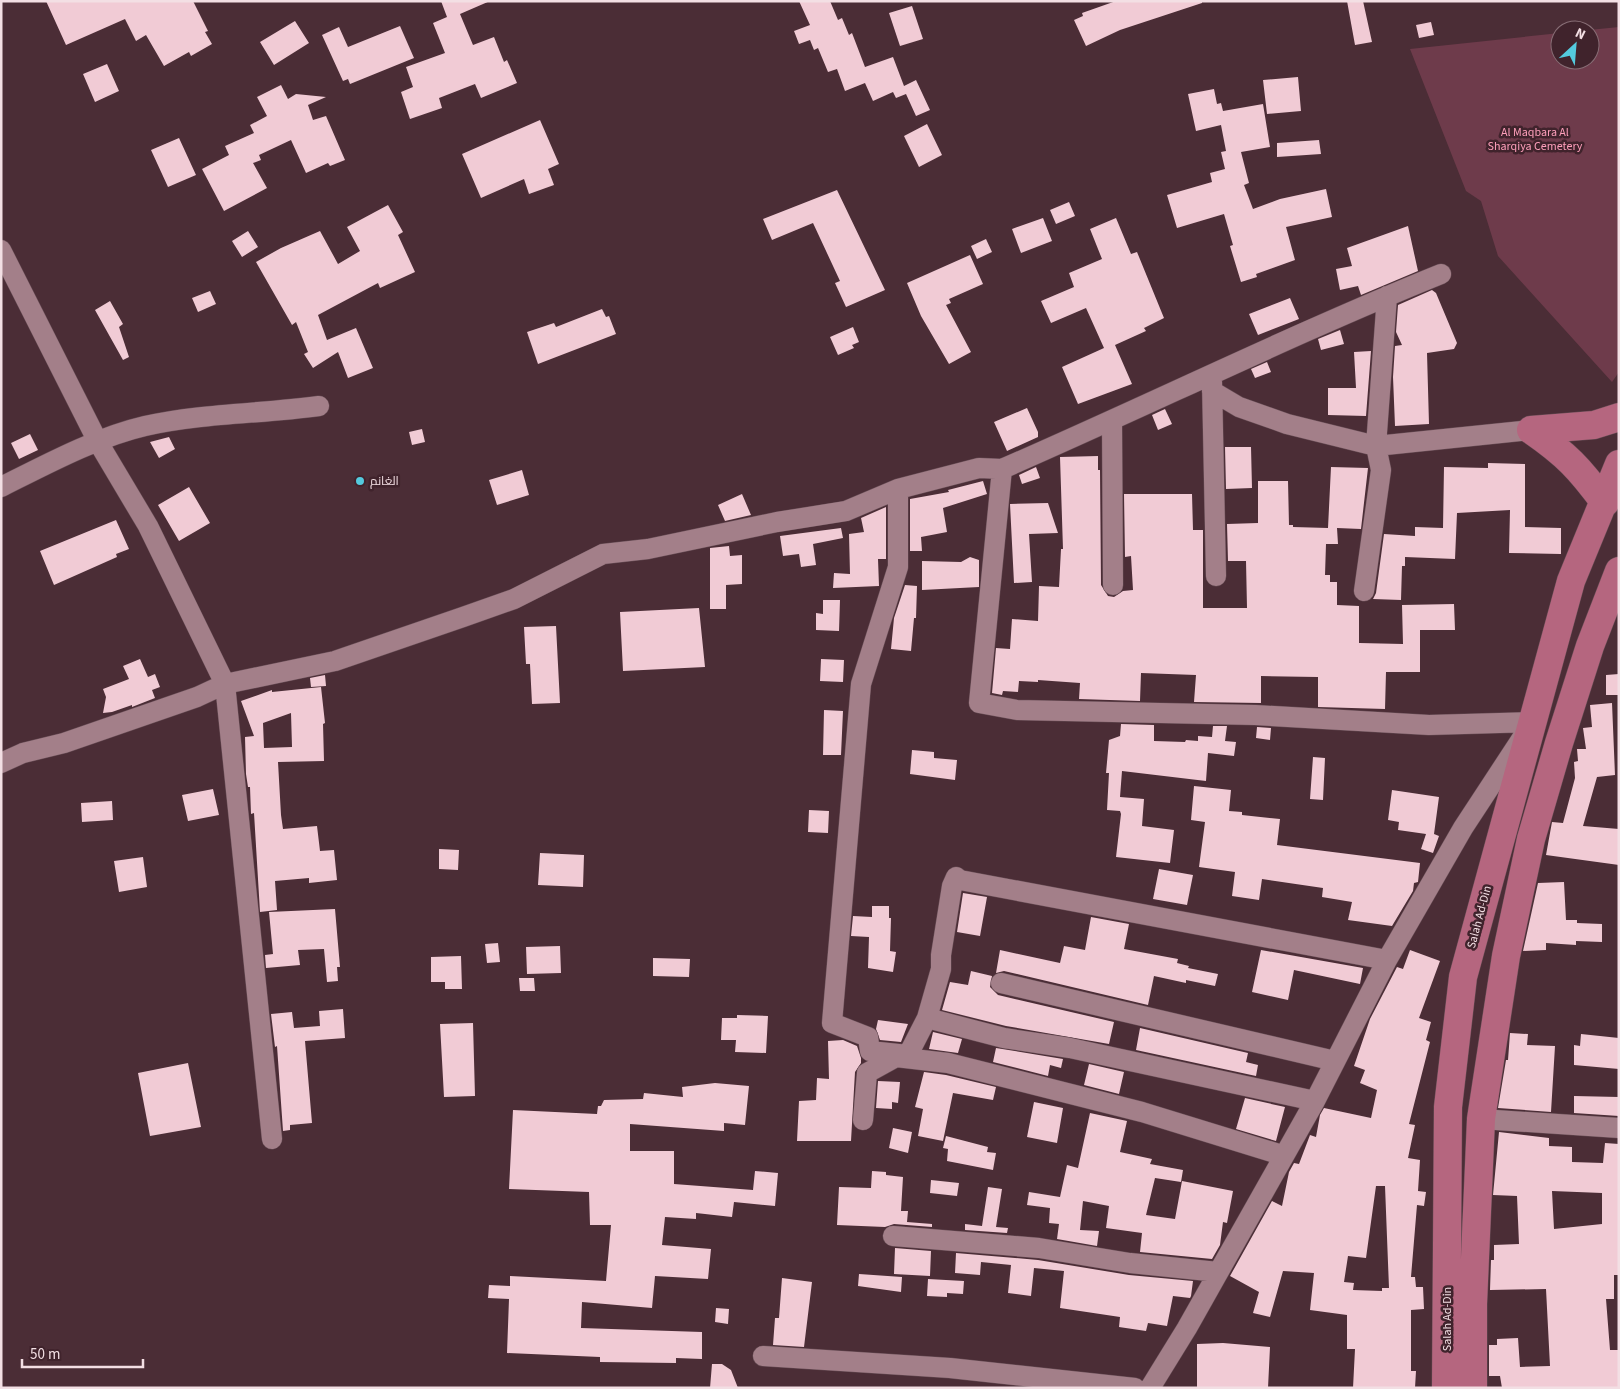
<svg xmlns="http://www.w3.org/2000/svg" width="1620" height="1389" font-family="'Source Sans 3',Cairo,sans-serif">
	<rect width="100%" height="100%" fill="#4b2d36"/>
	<path fill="#6e3b4b" d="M1619 27V372L1612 382 1498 256 1481 201 1466 191 1410 49 1560 33V60H1590L1589 30Z"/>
	<path fill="#f1cbd5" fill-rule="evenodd" d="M46 1H193L208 31 205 32 212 44 191 56 189 52 164 66 146 35 136 41 125 19 66 45Z
		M441 1H490L460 14 473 45 494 37 504 62 507 60 517 83 481 98 475 84 439 98 442 108 410 119 401 92 413 87 406 67 445 53 433 23 447 17Z
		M799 1H830L838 20 842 18 849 35 852 33 865 67 893 57 904 86 916 80 930 110 916 116 906 94 896 98 893 92 873 101 865 83 845 91 837 69 828 72 818 48 814 50 810 40 799 44 794 31 810 25Z
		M1116 1H1202V3L1120 30 1086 46 1074 20 1083 16 1082 13Z
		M1347 1H1363L1372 42 1355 45Z
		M912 6 923 39 900 46 889 13Z
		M295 21 309 43 274 65 260 42Z
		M1431 22 1434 35 1419 38 1416 25Z
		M400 26 414 58 350 84 348 79 343 81 322 35 339 27 348 47Z
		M107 64 119 91 95 102 83 74Z
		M1298 77 1301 111 1267 114 1263 80Z
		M281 85 288 99 296 94 326 97 308 105 313 120 326 116 345 160 330 166 328 163 306 173 291 140 259 155 261 160 253 163 267 188 224 211 202 169 229 155 225 146 254 133 250 125 267 116 257 97Z
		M1214 89 1217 104 1221 103 1223 111 1263 104 1270 147 1241 152 1249 183 1244 185 1253 209 1280 199 1326 189 1332 217 1286 227 1295 260 1256 274 1257 277 1241 282 1230 246 1233 245 1224 214 1177 228 1167 195 1212 182 1210 173 1225 169 1221 152 1226 151 1221 125 1196 131 1188 94Z
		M540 120 559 164 548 169 554 185 529 194 524 179 481 198 462 154Z
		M927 124 942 155 919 167 904 136Z
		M179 138 196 175 168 187 151 150Z
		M1319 140 1321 154 1277 157V143Z
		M837 190 885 290 846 307 835 283 840 281 813 223 772 240 763 219Z
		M1069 202 1075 216 1056 224 1050 210Z
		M388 205 403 232 398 235 415 272 380 288 378 283 318 315 327 340 356 328 373 368 348 378 338 352 313 368 304 354 308 352 296 322 292 325 256 262 281 248 320 231 338 264 360 251 347 227Z
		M1043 218 1052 241 1021 253 1012 229Z
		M1116 218 1131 254 1137 252 1164 318 1144 328 1146 331 1115 345 1132 384 1078 404 1062 367 1104 348 1086 308 1051 323 1041 301 1074 287 1069 273 1102 259 1090 229Z
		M1408 226 1418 271 1361 295 1358 286 1340 290 1336 269 1352 266 1347 248Z
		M248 231 258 247 242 257 232 241Z
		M986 239 992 252 977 259 971 246Z
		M970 255 983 284 949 299 951 303 946 305 971 352 949 364 921 316 907 283Z
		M1432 290 1436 293 1457 343 1454 349 1427 353 1429 424 1395 426 1393 377 1395 346 1402 345 1396 332 1398 305Z
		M210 291 216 304 198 312 192 298Z
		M1290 298 1299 319 1258 335 1249 314Z
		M110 301 123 324 119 327 129 357 123 360 95 310Z
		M602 309 606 317 609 316 616 334 538 364 527 332 554 323 556 327Z
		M853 327 859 342 852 345 854 348 838 355 830 337Z
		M1340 330 1344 344 1321 350 1318 339Z
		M1371 351 1366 416 1328 415V388H1356L1354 352Z
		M1267 362 1271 372 1255 378 1251 369Z
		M1027 408 1038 432V437L1007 451 994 422Z
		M1165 409 1172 424 1158 430 1152 415Z
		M422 429 425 442 412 445 409 432Z
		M30 434 38 450 19 459 11 443Z
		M169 437 175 449 159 458 150 442Z
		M1225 447H1251L1252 488 1226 489Z
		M1098 456V470H1100L1101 585 1108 596 1114 597 1123 591 1133 590 1131 556 1125 557 1124 494H1192L1193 530H1203V608H1247L1246 561H1228L1227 524 1258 523V481H1288L1289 525H1293V527L1328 528 1331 467 1368 468 1361 529 1337 528 1338 544H1326L1325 575H1330V582H1337V605L1359 606V643L1403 644 1402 605 1454 604 1455 630H1420V672H1386L1385 709 1318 707V677L1261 676V703L1194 702 1196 675 1141 673 1140 701 1079 699 1080 683 1038 680V682L1019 681 1018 692 1003 691 1002 695 992 693 996 648 1010 649 1012 619 1038 621 1039 586 1059 587 1061 549H1063L1060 457Z
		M1488 463 1525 464V527L1561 528V554L1509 553 1510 510 1457 513 1455 559 1405 557V566H1402L1401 600 1373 599 1376 593 1384 534 1415 536V527L1443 528 1444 467 1488 468Z
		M1036 467 1040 478 1022 484 1019 475Z
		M522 470 529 495 497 505 489 480Z
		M983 481 987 494 943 508 947 532 921 537 922 551H910V499L949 492 948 490Z
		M189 487 210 523 179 541 158 505Z
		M742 494 751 515 725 521 718 505Z
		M1048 503 1058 533 1029 534 1032 582 1014 583 1010 504Z
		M886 507V559H878L879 586 833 588 834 573 850 574 849 534 864 532 861 518Z
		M116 520 129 549 116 554 117 557 54 585 40 551Z
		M841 528 843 538 813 544 816 565 801 567 799 554 783 556 780 536Z
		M729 546 730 556 742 555V584L726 585V609H710V548Z
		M970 557 979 560V587L922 590V561L961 562Z
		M905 585 917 586 916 618H914L911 651 891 649 894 618Z
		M823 600H840L839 631 816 630V613L823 614Z
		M699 608 705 667 623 671 620 612Z
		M556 626 560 703 532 704 530 664H526L524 627Z
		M140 659 148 677 155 674 160 687 152 690 155 698 132 707V705L112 712 103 713 106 697 103 689 129 679 123 666Z
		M821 659 844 660 843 682 820 681Z
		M1619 674V695H1606V675Z
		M325 675 326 686 311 687 310 678Z
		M321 687 325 723 323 724 324 761 278 762 281 815 283 829 317 826 320 851 334 850 337 880 309 883V878L275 881 277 910 260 912 254 813 251 814 250 787H248L246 774 245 737 254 736 241 701 272 690V692ZM291 713 292 747 264 748 263 723Z
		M1612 703 1615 775 1597 777 1583 826 1619 829V865L1546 855 1552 822 1563 823 1575 778 1574 762 1578 761 1577 749H1586L1583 728 1592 727 1590 705Z
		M824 710 843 711 841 755H823Z
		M1121 724 1154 725V741L1185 742 1186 740 1198 741V736L1212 737 1213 726H1227L1225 741 1236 742 1234 756 1208 753 1206 781 1122 771 1120 797 1144 799 1142 826 1174 830 1170 863 1116 857 1121 814 1120 811 1107 810 1109 773H1106L1109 740 1120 736Z
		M1257 727 1271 728 1270 740 1256 738Z
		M912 750 934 752V758L957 760 955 780 910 774Z
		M1313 757 1325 758 1323 800 1310 799Z
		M1194 786 1231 790 1229 811 1242 812V815L1280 819 1277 845 1420 863 1418 882 1414 883 1413 891 1392 926 1348 920 1352 902 1322 897 1323 888 1262 879 1259 900 1232 896 1235 872 1199 867 1205 822 1191 820Z
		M213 789 219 815 188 821 182 795Z
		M1392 790 1439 797 1434 834 1439 836 1433 853 1421 849 1426 834 1398 830 1399 822 1388 820Z
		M112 801 113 820 82 822 81 803Z
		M809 810 829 811 828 833 808 832Z
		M439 849 459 850 458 870 439 869Z
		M540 853 584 855 583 887 538 885Z
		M143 857 147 887 119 892 114 861Z
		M1159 869 1193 875 1187 905 1153 899Z
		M1564 882 1566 920H1577V923L1602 924V942L1576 941V945L1546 943V950L1523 951 1538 883Z
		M963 893 987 897 980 936 957 932Z
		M872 906H889V918H891L890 951 896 952 893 972 868 968 869 937 851 936 853 916 872 917Z
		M335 909 340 967H337L338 981 327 982 324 949 298 950 300 965 266 968 265 955 273 954 269 912Z
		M1091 917 1129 924 1124 949 1178 959 1177 963 1189 966 1188 968 1218 974 1215 986 1186 980V983L1154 976 1148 1005 1004 971 996 973 1000 950 1060 963 1064 946 1085 950Z
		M498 943 500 962 487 963 485 944Z
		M560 946 561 973 527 974 526 947Z
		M1261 950 1363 968 1360 984 1294 970 1288 1000 1252 992Z
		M1410 950 1440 961 1419 1018 1431 1022 1426 1040 1430 1042 1409 1124 1415 1125 1408 1158 1420 1160 1418 1191 1426 1192 1424 1206 1417 1205 1411 1277H1415L1416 1287H1423L1424 1309 1411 1310V1371H1416L1415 1388H1353L1355 1349H1347V1315L1310 1310 1314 1273 1283 1271 1270 1317 1253 1313 1259 1292 1230 1276 1272 1201 1282 1206 1289 1172 1294 1163 1299 1164 1310 1135 1316 1137 1320 1115 1324 1108 1371 1118 1377 1090 1360 1083 1365 1070 1354 1066 1370 1019 1397 967 1403 969ZM1376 1186H1385L1389 1288H1382V1291L1353 1290 1354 1283 1344 1282 1348 1256 1366 1258Z
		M461 956 462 989H445V982H431V957Z
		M653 958 690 959 689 977 653 976Z
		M971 971 992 976 990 987 998 995 1114 1022 1109 1044 1006 1026 942 1010 950 982 968 985Z
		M519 978H534L535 991H520Z
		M343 1009 345 1038 305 1041 312 1123 290 1125V1130L283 1131 277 1046 275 1047 271 1014 292 1012 294 1028 320 1026 319 1011Z
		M737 1015 768 1016 766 1053 735 1052 736 1040H721L722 1018H737Z
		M878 1020 908 1024 901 1042 880 1040 876 1029Z
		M473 1023 475 1096 444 1097 440 1024Z
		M1140 1028 1248 1053 1246 1062 1258 1065 1256 1076 1136 1050Z
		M933 1032 962 1039 958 1053 929 1049Z
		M1510 1033 1528 1034 1527 1045 1555 1046 1551 1112 1498 1108 1506 1060H1508Z
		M1581 1034 1619 1038V1069L1574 1065V1045L1580 1046Z
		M843 1040 857 1046 861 1058V1063L855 1072 851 1141H797L799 1101 816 1100 817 1078 829 1079 828 1041Z
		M996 1048 1063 1059 1061 1068 1050 1065 1048 1076 993 1062Z
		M188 1063 201 1127 150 1136 138 1073Z
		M1089 1064 1124 1072 1119 1094 1084 1085Z
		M924 1072 946 1075 996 1087 993 1100 953 1093 943 1141 918 1136 923 1109 915 1107Z
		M878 1081 900 1082 898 1103 892 1102V1109L876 1108Z
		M715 1083 749 1086 745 1125 724 1123V1131L630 1124V1151H674V1184L753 1190 755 1171 778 1173 775 1206 734 1202 732 1217 696 1213V1219L665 1217 662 1245 711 1249 708 1279 655 1276 652 1308 582 1302 581 1328 702 1332V1359L676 1358V1363L600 1362V1357L507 1353 509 1299 488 1298 489 1285 510 1286V1276L606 1281 611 1225H590L589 1192 509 1189 513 1110 597 1114 598 1106H601L604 1100 643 1099 644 1093 683 1097 682 1087Z
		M1574 1096 1619 1097V1116L1574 1113Z
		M1245 1098 1285 1107 1276 1141 1236 1129Z
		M1034 1102 1063 1108 1057 1143 1027 1137Z
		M1090 1113 1127 1121 1120 1152 1152 1159 1150 1164 1183 1170 1181 1182 1155 1178 1146 1215 1175 1219 1182 1181 1233 1191 1227 1223 1223 1222 1220 1245 1212 1259 1140 1252 1142 1233 1106 1228 1109 1206 1083 1201 1080 1230 1099 1231 1097 1246 1057 1239 1059 1224 1049 1223 1050 1208 1027 1205 1029 1192 1060 1197 1067 1165 1078 1168Z
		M893 1128 912 1132 908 1153 889 1148Z
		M1499 1132 1549 1138V1146L1572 1147V1162L1603 1163 1605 1143 1619 1144V1275H1614V1299H1606L1610 1350H1619V1388H1502L1500 1376H1489V1345H1497V1339L1518 1338 1520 1367 1550 1366 1546 1289 1490 1290 1491 1260H1494V1245L1519 1244 1517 1196 1493 1195ZM1552 1191 1602 1193V1224L1554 1229Z
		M946 1136 988 1147 987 1152 996 1153 993 1170 947 1161 948 1149 943 1148Z
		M872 1171 886 1172V1175L903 1177 901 1211H908L907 1222 932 1224V1227L894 1224 885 1227 837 1225 839 1187 871 1188Z
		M931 1180 959 1183 957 1196 930 1193Z
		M988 1187 1002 1189 996 1227 1008 1228 1007 1233 965 1230V1224L982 1226Z
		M895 1248 931 1251 930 1276 894 1274Z
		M956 1253 1038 1260 1129 1275 1193 1281 1191 1296 1190 1298 1173 1296 1167 1326 1148 1323 1146 1331 1119 1327 1120 1317 1060 1308 1064 1271 1034 1268 1031 1296 1008 1293 1011 1265 981 1262 980 1275 955 1273Z
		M859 1274 902 1277 901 1292 858 1286Z
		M782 1278 812 1282 804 1347 773 1345 775 1318H779Z
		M928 1279 964 1281 963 1294 947 1293V1297L927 1296Z
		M716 1308 729 1309 728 1324 715 1322Z
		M1223 1343 1270 1347 1268 1388 1197 1387V1344Z
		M712 1364H722L731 1370 738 1388H710Z"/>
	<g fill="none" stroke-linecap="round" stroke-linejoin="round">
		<defs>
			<path id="minor" d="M1 250 98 442 148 526 225 684 272 1139
				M1212 382 1216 576
				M1212 391 1239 407 1287 424 1376 446 1531 430
				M1112 421 1113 585
				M1002 469 979 703 1017 710 1255 715 1429 725 1533 722
				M1 487C45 465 97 437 145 426 203 413 261 414 319 406
				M898 489V567L861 684 832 1023 868 1037 870 1051 908 1055 927 1018 941 969V955L952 886 956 877 960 880 1387 960
				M1364 591 1381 470 1376 446 1387 296
				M1 763 23 753 64 743 197 697 225 684 335 661 463 617 514 599 603 554 648 549 777 522 846 511 898 489 979 468 1002 469C1149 405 1293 334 1441 274
				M1001 983 1335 1061
				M927 1018 1004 1038 1070 1048 1315 1101
				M1481 1119 1619 1128
				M863 1120 867 1073 896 1057 948 1063 1142 1112 1282 1155
				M893 1236 1039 1248 1130 1263 1218 1272
				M763 1356 950 1368 1135 1388
				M1150 1388 1187 1328 1315 1101 1387 960 1463 828 1522 738"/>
			<path id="highway" d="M1531 430C1566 454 1580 469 1605 503
				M1531 430 1594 425 1619 417
				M1446 1388 1448 1107 1463 977 1571 581 1619 464
				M1473 1388V1304L1481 1119 1506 956 1531 839 1559 743 1590 646 1619 571"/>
		</defs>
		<use href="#minor" stroke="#674d55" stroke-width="21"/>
		<use href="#highway" stroke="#674d55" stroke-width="29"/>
		<use href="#minor" stroke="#a37f89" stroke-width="20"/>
		<use href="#highway" stroke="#b5667f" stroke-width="28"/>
	</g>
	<circle fill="#54cade" stroke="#40232c" stroke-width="2" cx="360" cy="481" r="5"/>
	<g text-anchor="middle" stroke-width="5" stroke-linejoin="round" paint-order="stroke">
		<g font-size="12" fill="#fe9fbb" stroke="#40232c">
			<text x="1535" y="136">Al Maqbara Al<tspan x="1535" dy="14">Sharqiya Cemetery</tspan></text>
		</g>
		<g font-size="12" fill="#f3dfe4" stroke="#40232c" text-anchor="start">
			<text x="370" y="485">الغانم</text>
		</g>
		<g font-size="12" fill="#f3dfe4" stroke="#40232c">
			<text transform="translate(1479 917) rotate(-75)" y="4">Salah Ad-Din</text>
			<text transform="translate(1447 1319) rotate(-90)" y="4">Salah Ad-Din</text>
		</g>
	</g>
	<rect width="1620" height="1389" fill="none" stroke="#f3dfe4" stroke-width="5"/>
	<g transform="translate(1575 45) rotate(26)"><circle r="24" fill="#40232c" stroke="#886e76"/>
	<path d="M0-4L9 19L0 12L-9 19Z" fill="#54cade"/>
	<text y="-8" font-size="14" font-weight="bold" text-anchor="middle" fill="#f3dfe4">N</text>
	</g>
	<path d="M22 1359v8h121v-8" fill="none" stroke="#f3dfe4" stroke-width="2.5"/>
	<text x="30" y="1359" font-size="15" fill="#f3dfe4" stroke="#40232c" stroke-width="4" paint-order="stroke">50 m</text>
</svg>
